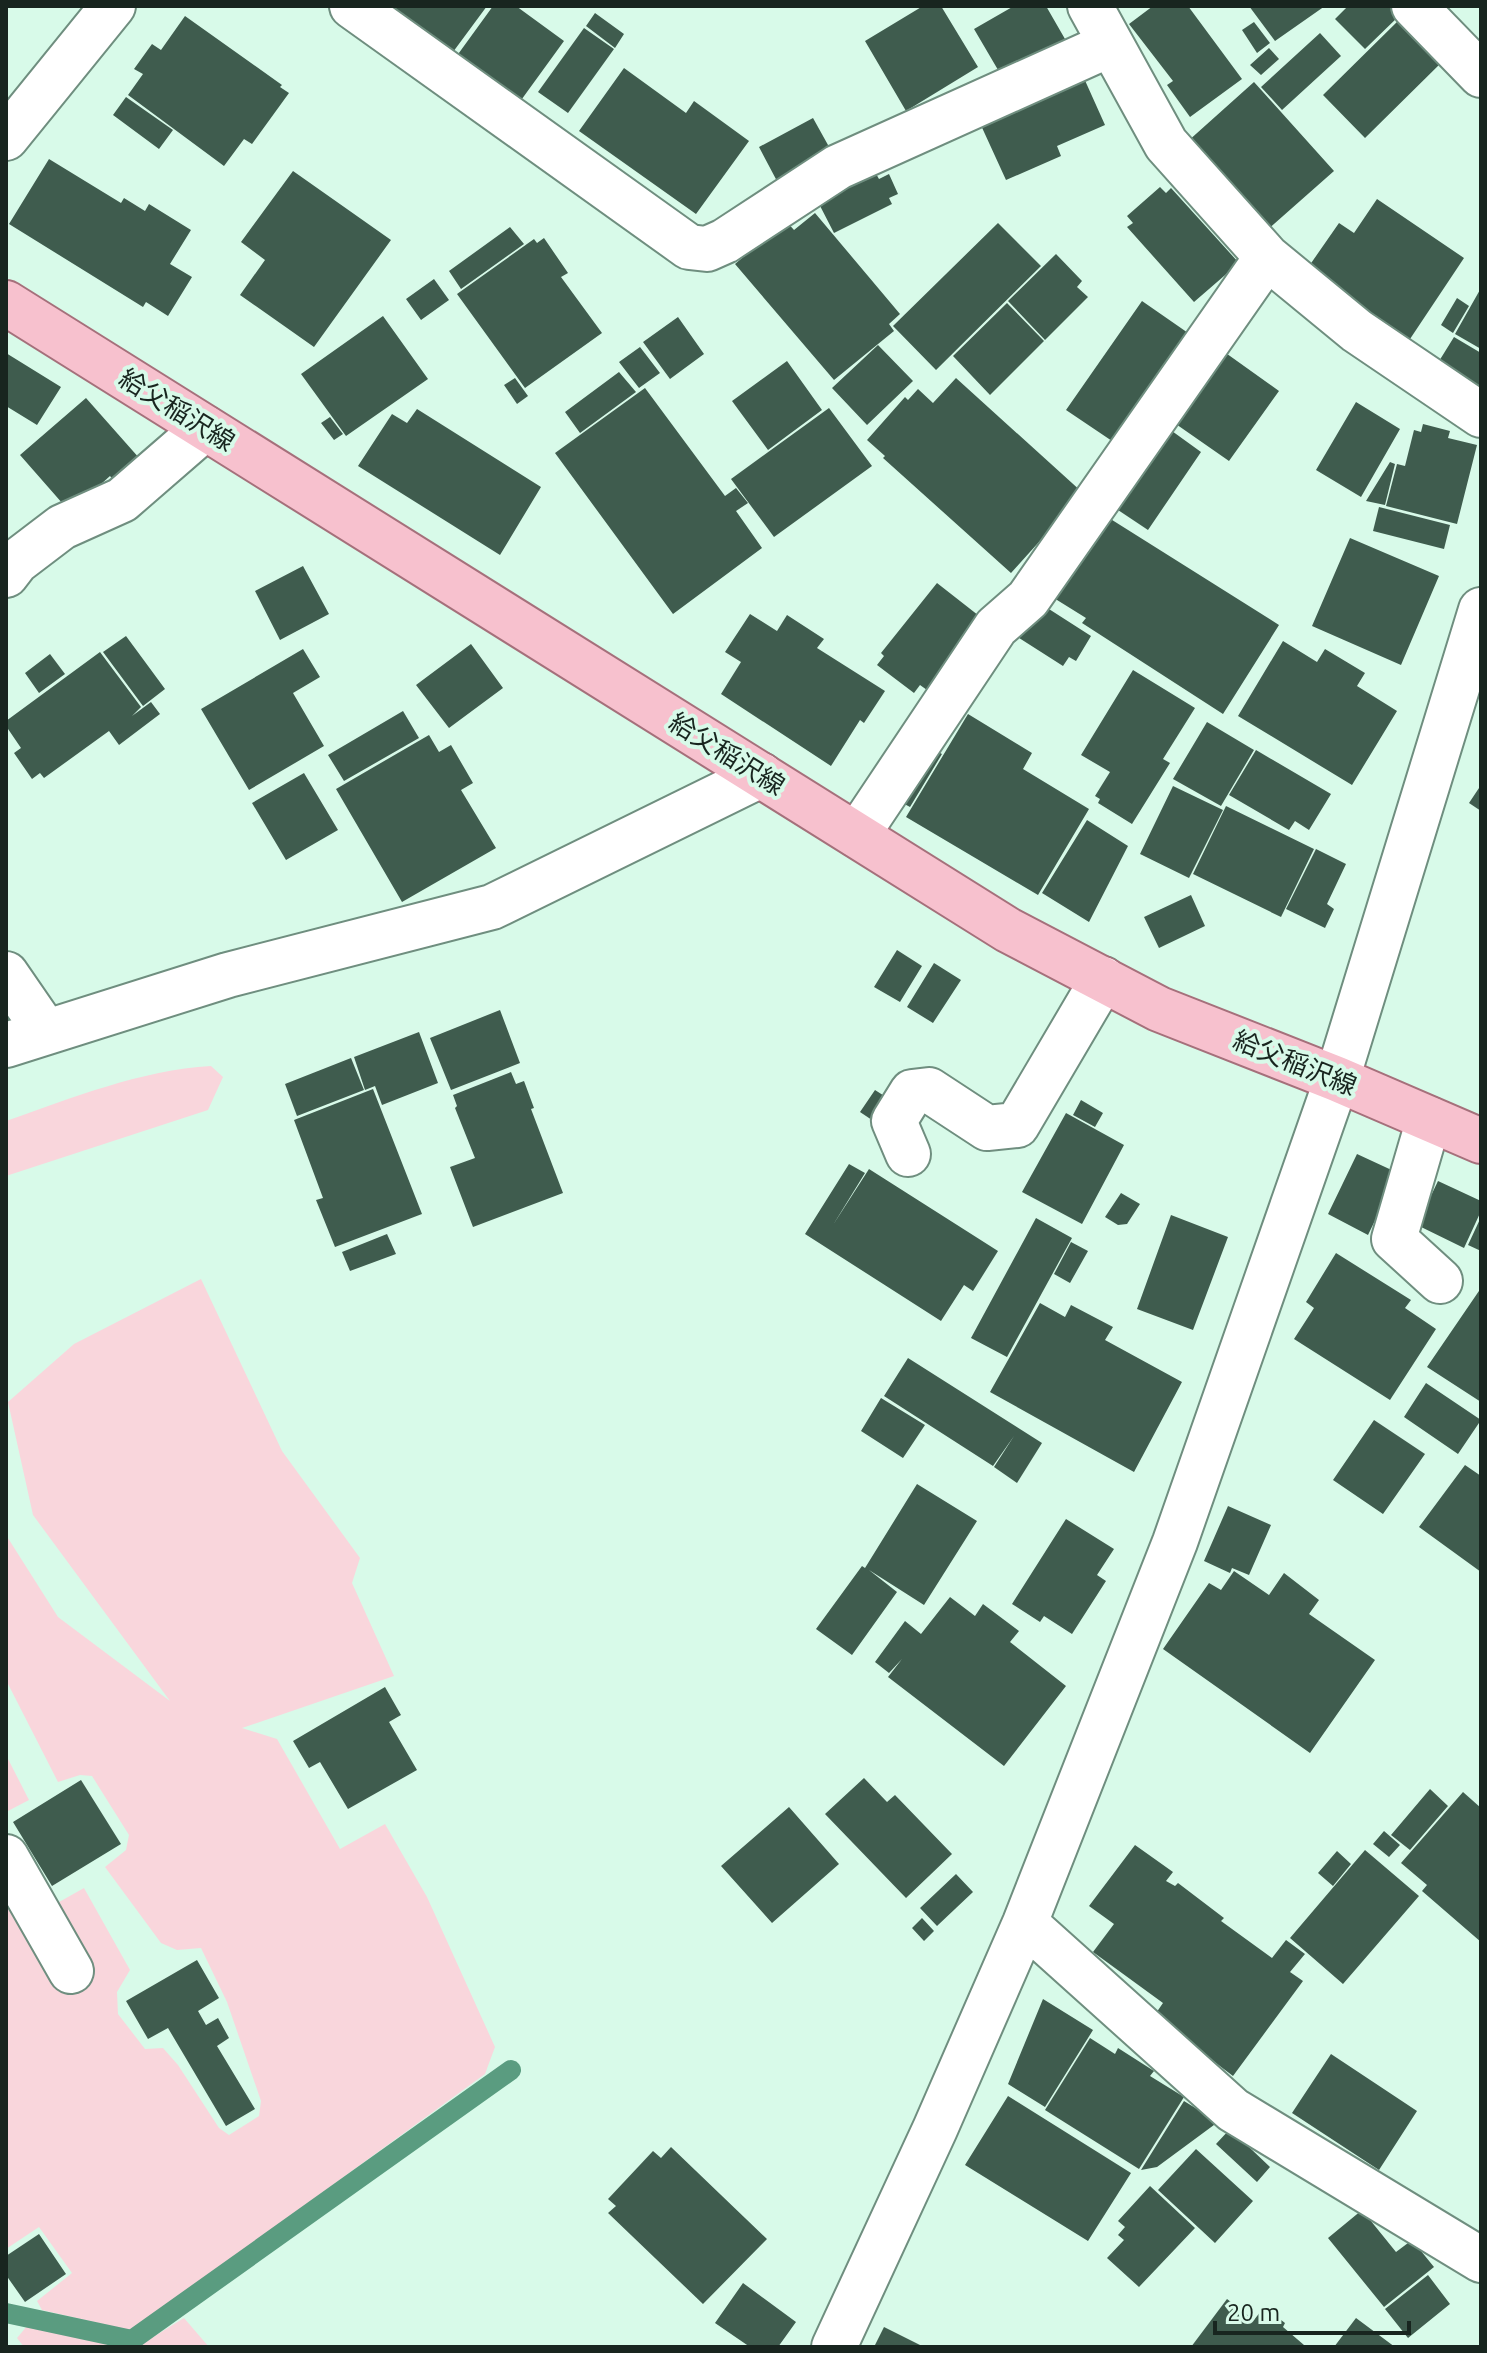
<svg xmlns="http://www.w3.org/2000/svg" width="1487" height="2353" font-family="Ubuntu,'Noto Sans JP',sans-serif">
	<rect width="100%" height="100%" fill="#d8fae9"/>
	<path fill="#f9d6dc" d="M211 1066 223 1077 208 1110 6 1176V1121C72 1098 141 1070 211 1066Z
		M201 1279 282 1451 360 1558 352 1583 394 1676 242 1728 277 1739 340 1849 385 1824 427 1897 495 2047 485 2074 132 2331 42 2310 37 2301 72 2273 39 2227 6 2249V1905L64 1980 52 1906 84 1888 130 1970 117 1992 118 2014 145 2049 163 2048 178 2065 219 2128 229 2135 259 2116 261 2101 227 2002 201 1948 177 1950 161 1943 105 1867 126 1850 129 1835 92 1776 80 1775 58 1782 6 1680V1535L58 1617 170 1701 33 1515 8 1402 74 1344Z
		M6 1755 29 1800 6 1812Z
		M184 2318 209 2347H137Z
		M27 2326 124 2347H24L17 2338Z"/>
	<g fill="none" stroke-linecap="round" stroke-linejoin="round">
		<path stroke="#5a9c80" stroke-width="20" d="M6 2313 132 2340 511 2070"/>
	</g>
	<path fill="#3f5c4e" d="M388 6H487L453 52Z
		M493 6H516L564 41 519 103 456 57Z
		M923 6H941L978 67 906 111 865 41Z
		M1014 6H1046L1065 39 1001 75 974 29Z
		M1153 6H1188L1242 79 1190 117 1167 85 1173 81 1129 24Z
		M1249 6H1325L1275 41Z
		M1348 6H1391L1400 15 1365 49 1335 19Z
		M595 13 624 34 615 48 586 26Z
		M185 16 282 85 280 87 289 93 252 144 244 139 224 166 128 95 143 74 134 69 152 44 161 50Z
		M1401 18 1444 60 1365 138 1323 95Z
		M1254 22 1270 43 1257 53 1242 30Z
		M584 28 614 49 568 113 538 92Z
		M1320 33 1341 56 1282 110 1261 87Z
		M1269 48 1279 59 1261 75 1250 65Z
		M624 68 686 113 694 101 749 141 696 214 579 131Z
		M1083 76 1105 125 1057 146 1061 156 1006 180 979 121Z
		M1254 82 1334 171 1266 231 1187 142Z
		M126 97 173 130 159 149 113 115Z
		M813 118 833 154 778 183 759 147Z
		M49 159 121 203 124 198 145 211 149 204 191 230 170 264 192 277 168 316 146 302 143 307 9 224Z
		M293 171 391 240 314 347 240 295 265 260 241 242Z
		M875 172 879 179 889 174 898 194 889 198 892 204 834 233 817 200Z
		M1160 187 1166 193 1171 188 1239 263 1194 302 1127 227 1133 223 1127 216Z
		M1377 199 1464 258 1410 339 1307 269 1339 223 1354 233Z
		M815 213 900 314 889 324 894 331 834 380 735 264 786 221 794 230Z
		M998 223 1041 266 936 370 893 326Z
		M510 227 524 244 461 289 449 271Z
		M544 238 568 273 561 277 602 333 525 388 457 294 534 239 537 243Z
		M1056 254 1082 281 1077 287 1088 297 1045 340 1008 301Z
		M434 279 449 300 421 320 406 299Z
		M1481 288V349L1455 334Z
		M1457 298 1469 306 1453 333 1441 325Z
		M1142 301 1191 335 1115 443 1066 410Z
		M1007 303 1044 341 990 395 953 356Z
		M383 316 428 379 346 436 301 374Z
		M678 317 704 354 670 379 643 342Z
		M1454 337 1481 353V385L1477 392 1436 366Z
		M878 345 913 381 867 425 832 388Z
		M640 347 660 373 639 388 619 362Z
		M1223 351 1279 391 1229 461 1173 422Z
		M6 353 61 387 37 425 6 406Z
		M787 361 822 410 768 450 732 401Z
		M619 372 636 392 580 433 565 412Z
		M515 378 528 396 517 404 504 385Z
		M956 378 1083 493 1011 573 883 458 885 456 867 440 905 397 908 400 918 389 933 403Z
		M645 388 725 496 736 488 748 503 736 511 762 548 673 614 555 453Z
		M86 398 140 459 115 482 110 476 70 512 20 455Z
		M1356 402 1400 429 1361 497 1316 470Z
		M829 408 872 466 774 537 731 479Z
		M417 409 541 487 500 555 358 466 392 414 407 423Z
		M330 417 343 434 334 440 321 423Z
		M1423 424 1450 431 1448 438 1477 445 1457 524 1386 506 1397 464 1405 466 1414 430 1421 432Z
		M1165 426 1201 452 1148 530 1112 506Z
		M1390 462 1395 464 1385 505 1366 501Z
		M1379 507 1450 525 1444 549 1373 531Z
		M1101 513 1279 625 1223 714 1082 623 1086 618 1049 595Z
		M1350 538 1439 576 1401 665 1312 626Z
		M303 566 329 614 280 640 255 591Z
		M937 583 983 619 927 690 920 685 914 693 877 665 884 656 881 653Z
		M1038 602 1091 636 1076 661 1069 657 1063 666 1016 636Z
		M750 614 777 631 787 615 824 639 817 648 885 691 864 723 860 720 831 766 721 694 741 662 725 652Z
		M126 636 165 689 143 706 103 652Z
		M1283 641 1317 662 1325 649 1365 673 1357 686 1397 711 1352 785 1238 716Z
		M471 644 503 688 449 728 416 685Z
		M303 649 320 677 293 693 324 746 249 790 201 709Z
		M100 652 141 707 132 716 151 702 160 714 119 745 109 731 44 778 40 773 32 779 14 753 21 748 6 726V721Z
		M50 654 65 674 39 693 25 673Z
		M1133 670 1195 708 1163 759 1170 763 1132 824 1098 803 1100 799 1095 796 1110 772 1081 755Z
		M403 711 419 738 344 781 328 755Z
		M968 714 1032 753 1023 769 1089 809 1038 895 906 817Z
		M1207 722 1254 750 1221 806 1173 779Z
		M429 735 439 752 451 745 473 783 461 790 496 848 402 902 336 789Z
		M929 747 942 754 910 807 897 800Z
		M1256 750 1331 794 1309 830 1295 821 1289 830 1229 795Z
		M304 773 338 830 286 860 252 803Z
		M1481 785V811L1469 803Z
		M1173 786 1223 810 1189 878 1140 854Z
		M1226 806 1314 849 1281 917 1193 874Z
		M1087 820 1128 846 1089 922 1042 893Z
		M1316 849 1346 864 1327 904 1334 909 1325 928 1286 909Z
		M1191 895 1205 926 1159 948 1144 917Z
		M897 950 922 966 900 1002 874 987Z
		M934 963 961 980 933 1023 907 1007Z
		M500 1010 520 1063 451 1090 430 1038Z
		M419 1032 438 1083 382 1105 375 1086 365 1090 354 1057Z
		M351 1058 364 1090 297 1116 285 1084Z
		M511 1072 516 1084 524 1081 534 1108 531 1109 563 1193 473 1227 450 1167 475 1158 455 1108 457 1106 453 1095Z
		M373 1089 422 1214 335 1247 316 1200 323 1198 294 1120Z
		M875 1090 889 1099 875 1122 860 1112Z
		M1081 1100 1103 1113 1095 1127 1073 1115Z
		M1066 1113 1124 1145 1082 1224 1022 1192Z
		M1357 1154 1398 1173 1368 1235 1328 1214Z
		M849 1164 865 1173 833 1225 869 1169 998 1251 973 1291 964 1285 941 1321 805 1234Z
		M1438 1181 1481 1201V1211L1464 1248 1417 1225Z
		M1121 1193 1140 1204 1127 1224 1118 1225 1105 1217Z
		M1171 1215 1228 1237 1193 1330 1137 1309Z
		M1481 1217V1251L1468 1245Z
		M1036 1218 1072 1238 1007 1357 971 1338Z
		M387 1234 396 1254 350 1271 342 1252Z
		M1071 1242 1088 1251 1070 1283 1054 1274Z
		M1336 1253 1411 1300 1405 1308 1436 1329 1390 1400 1294 1339 1314 1308 1306 1302Z
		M1481 1288V1402L1427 1367Z
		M1040 1303 1065 1317 1071 1305 1113 1327 1105 1340 1182 1382 1134 1472 990 1392Z
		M908 1358 1042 1443 1017 1483 994 1467 1014 1436 993 1466 884 1396Z
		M1426 1383 1481 1420 1458 1454 1404 1417Z
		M881 1398 925 1425 903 1458 861 1431Z
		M1374 1420 1425 1454 1383 1514 1333 1480Z
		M1465 1465 1481 1476V1572L1419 1527Z
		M917 1484 977 1521 924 1605 869 1570 897 1592 852 1655 816 1629 862 1566 865 1568Z
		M1228 1506 1271 1525 1249 1575 1232 1568 1230 1573 1204 1561Z
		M1066 1519 1114 1549 1097 1575 1106 1581 1072 1634 1044 1616 1040 1622 1012 1604Z
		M1234 1571 1269 1595 1284 1573 1319 1600 1309 1614 1375 1660 1310 1753 1163 1649 1209 1583 1221 1590Z
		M950 1597 975 1616 983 1604 1019 1631 1010 1642 1066 1686 1004 1766 888 1677 902 1659 889 1673 875 1662 905 1621 921 1634Z
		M385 1687 401 1715 389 1722 417 1770 348 1809 320 1762 309 1768 293 1741Z
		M864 1778 887 1802 895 1795 952 1854 906 1898 825 1814Z
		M81 1780 121 1844 52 1886 13 1822Z
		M1430 1789 1448 1806 1410 1850 1391 1835Z
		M1463 1792 1481 1808V1942L1422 1891 1427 1885 1401 1863Z
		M789 1807 839 1864 772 1923 721 1866Z
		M1384 1831 1400 1845 1389 1857 1373 1844Z
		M1135 1845 1173 1872 1166 1881 1175 1886 1178 1883 1224 1918 1221 1921 1272 1958 1286 1940 1305 1954 1290 1972 1303 1981 1233 2076 1154 2016 1163 2003 1093 1952 1114 1924 1089 1906Z
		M1365 1850 1419 1896 1343 1984 1290 1938Z
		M1337 1851 1351 1864 1333 1886 1318 1873Z
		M956 1874 973 1892 937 1926 920 1908Z
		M922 1918 934 1931 924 1941 912 1928Z
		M197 1960 219 1998 198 2011 206 2025 218 2018 229 2038 217 2046 255 2109 226 2126 168 2028 148 2039 126 2001Z
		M1043 1999 1093 2030 1045 2107 1008 2084Z
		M1090 2038 1115 2054 1118 2048 1154 2071 1150 2076 1184 2097 1139 2169 1045 2110Z
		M1331 2054 1417 2111 1379 2170 1292 2113Z
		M1008 2096 1131 2173 1088 2241 965 2165Z
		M1184 2101 1218 2122 1157 2167 1141 2170Z
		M1230 2129 1270 2167 1257 2182 1216 2144Z
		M671 2147 767 2239 703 2304 608 2213 616 2206 608 2199 653 2151 661 2158Z
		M1196 2149 1253 2201 1215 2243 1158 2190Z
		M1150 2186 1195 2228 1139 2287 1107 2258 1124 2240 1118 2235 1125 2227 1118 2221Z
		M1362 2210 1396 2252 1412 2240 1434 2267 1384 2307 1328 2238Z
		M39 2234 66 2274 25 2302 6 2275V2256Z
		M1428 2275 1450 2304 1408 2338 1385 2309Z
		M743 2283 796 2322 778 2347H750L715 2323Z
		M1227 2299 1254 2320 1264 2307 1285 2323 1283 2327 1304 2345 1302 2347H1191Z
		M1356 2318 1395 2347H1334Z
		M884 2327 924 2347H874Z"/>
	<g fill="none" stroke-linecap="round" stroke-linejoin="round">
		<defs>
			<path id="minor" d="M352 6 689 247 707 249 725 241 838 167 1111 44
				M1090 6 1166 144 1267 257 1357 331 1481 415
				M1414 6 1481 75
				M6 138 113 6
				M6 575 16 562 62 527 122 500 205 428
				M857 835 996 627 1028 599 1267 257
				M6 974 46 1032
				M6 1045 228 975 492 907 761 775
				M1429 1119 1394 1239 1440 1281
				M908 1154 894 1121 912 1092 929 1090 987 1128 1017 1125 1103 979
				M6 1857 71 1971
				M1025 1923 1233 2110 1481 2260
				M834 2347 935 2129 1025 1923 1175 1542 1337 1079 1481 610"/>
			<path id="major" d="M6 303 1008 930 1159 1009 1337 1079 1481 1141"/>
		</defs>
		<use href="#minor" stroke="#6f8e7f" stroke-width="48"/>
		<use href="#major" stroke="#a5707b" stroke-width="48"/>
		<use href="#minor" stroke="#fff" stroke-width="44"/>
		<use href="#major" stroke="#f7c1ce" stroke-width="44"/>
	</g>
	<g text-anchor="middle" stroke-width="8" stroke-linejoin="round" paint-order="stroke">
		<g font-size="26" fill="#18251f" stroke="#d8fae9">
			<text transform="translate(177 410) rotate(32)" y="9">給父稲沢線</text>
			<text transform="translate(727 754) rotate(32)" y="9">給父稲沢線</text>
			<text transform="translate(1295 1063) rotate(22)" y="9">給父稲沢線</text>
		</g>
	</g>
	<rect width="1487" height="2353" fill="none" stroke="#18251f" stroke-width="16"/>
	<path d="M1215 2321v12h194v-12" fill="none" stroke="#18251f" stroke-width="4"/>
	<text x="1227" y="2321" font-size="24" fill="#18251f" stroke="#d8fae9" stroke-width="6" paint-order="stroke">20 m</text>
</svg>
